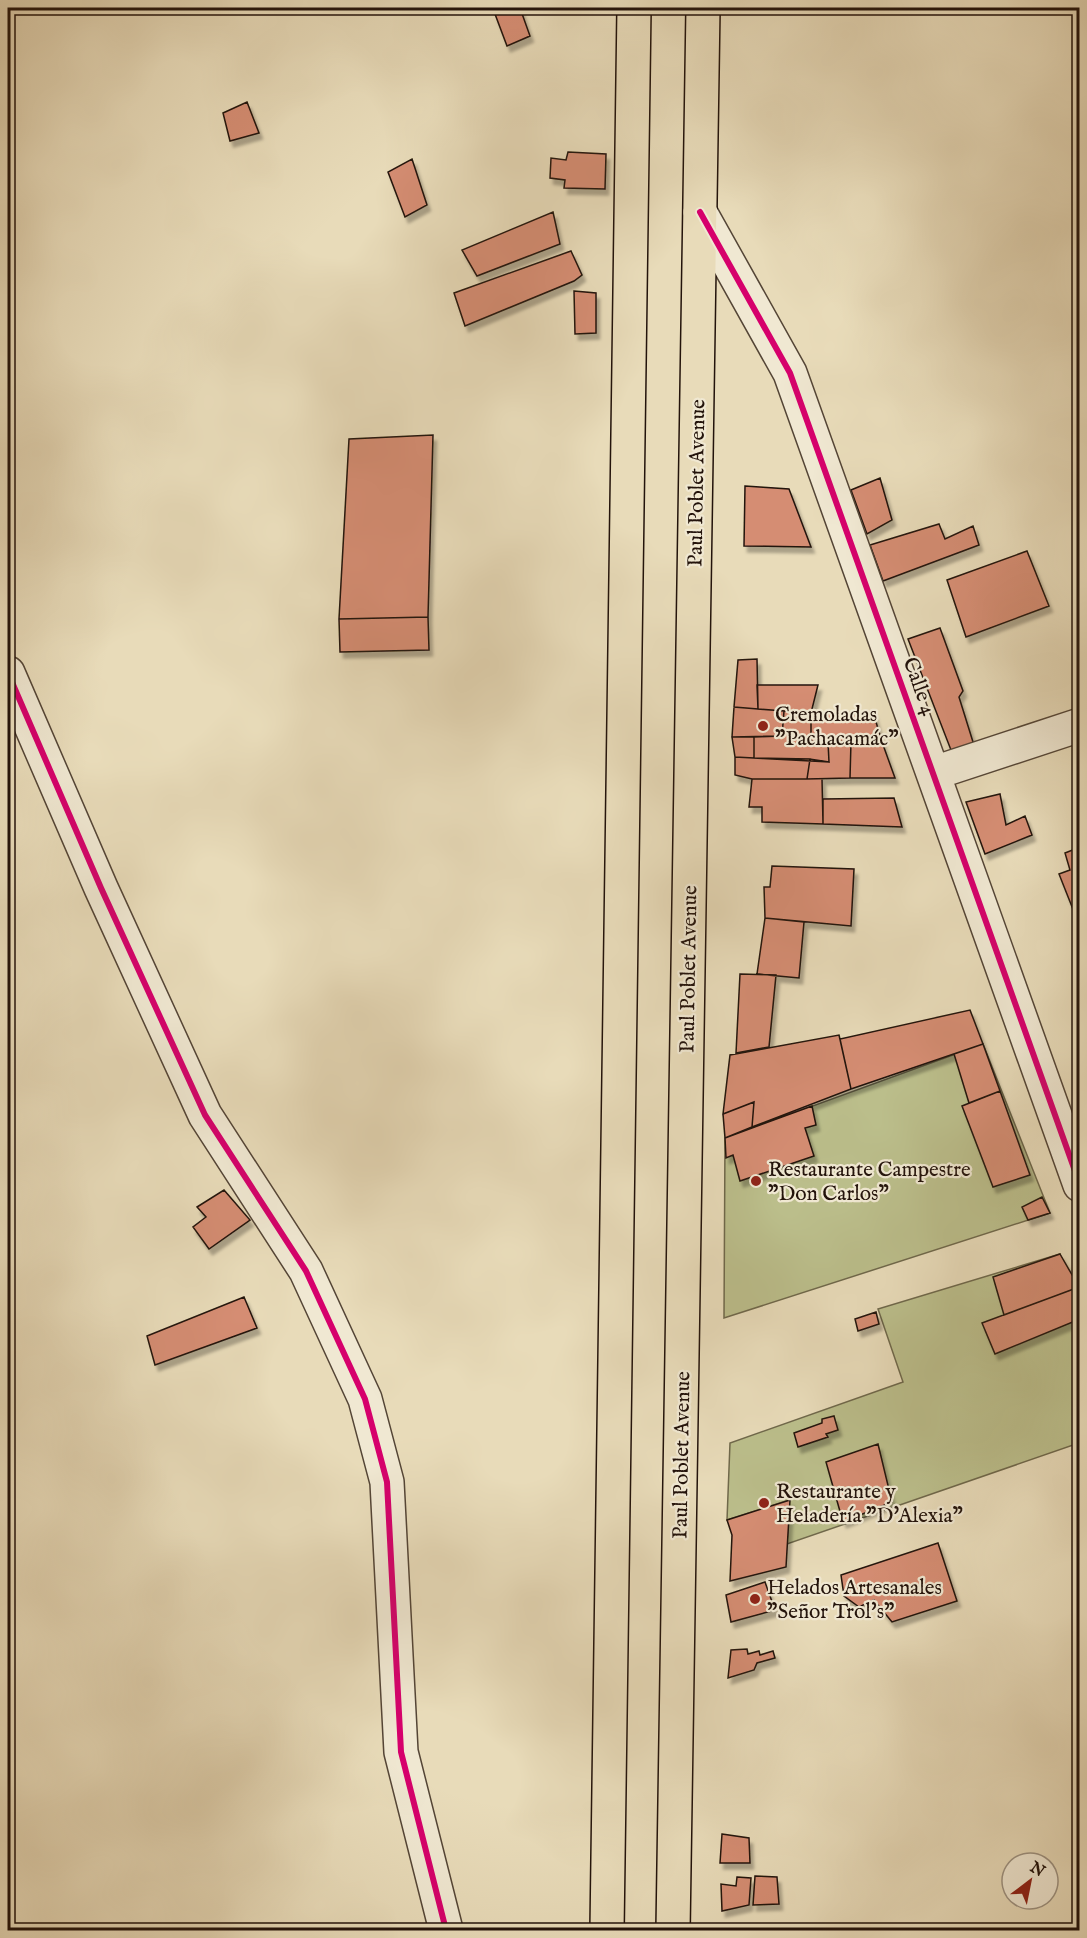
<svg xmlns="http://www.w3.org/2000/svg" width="1087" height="1938" font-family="'IM FELL English',serif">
	<defs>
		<filter id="shadow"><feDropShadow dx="3.5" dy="6" stdDeviation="1.5" flood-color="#0004"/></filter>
	</defs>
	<rect width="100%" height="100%" fill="#e8dbb9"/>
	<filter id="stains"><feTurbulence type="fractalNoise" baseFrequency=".00333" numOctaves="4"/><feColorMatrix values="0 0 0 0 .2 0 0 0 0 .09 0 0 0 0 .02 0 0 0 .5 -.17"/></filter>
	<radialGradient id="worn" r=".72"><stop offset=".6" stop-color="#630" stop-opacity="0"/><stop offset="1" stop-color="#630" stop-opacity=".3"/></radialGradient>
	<path fill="#bbbe8b" stroke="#6f684b" stroke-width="1.5" d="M983 1044 1050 1213 724 1318 725 1138Z
		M1060 1254 1079 1307V1443L787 1544 789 1500 727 1520 730 1443 903 1382 878 1309Z"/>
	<path fill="#d58d73" stroke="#23130b" stroke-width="1.5" filter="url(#shadow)" d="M507 8H520L530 36 507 46 495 14Z
		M247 102 259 133 230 141 223 113Z
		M568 152 606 154 605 189 564 188 565 180 550 178 551 158 566 160Z
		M412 159 427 205 405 217 388 172Z
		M553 212 560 244 477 276 462 250Z
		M571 251 582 275 574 281 465 326 454 293Z
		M574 291 596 293V333L575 334Z
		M433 435 428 617 339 619 349 439Z
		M880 478 892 520 867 534 851 490Z
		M745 486 789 489 811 547 744 546Z
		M939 524 945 539 973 526 979 545 883 581 870 545Z
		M1027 551 1049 606 966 637 947 580Z
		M428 617 429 650 340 652 339 619Z
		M940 628 963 691 959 697 978 758 956 763 908 639Z
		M757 659 758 709 734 707 738 660Z
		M757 685H818L811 713 758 709Z
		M734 707 784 711 782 736 732 737Z
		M784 711 811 713V741L828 742 829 762 754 758V737L782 736Z
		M873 712 882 742 811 741V713Z
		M732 737H754V758L735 757Z
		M828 742H851L850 778 807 779 810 759 829 762Z
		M851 742H882L895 778H850Z
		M735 757 754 758 810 759 807 779H752L735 775Z
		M752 779H822L823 824 762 822V807H749Z
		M1000 794 1006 825 1025 816 1032 835 985 854 966 802Z
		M894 798 902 827 823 824V799Z
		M1080 847V927L1059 874 1070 870 1065 853Z
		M772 866 854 869 851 926 765 918 764 887H770Z
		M765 918 804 922 799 978 757 974Z
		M740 974 776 975 769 1047 736 1053Z
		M970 1010 983 1044 851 1089 840 1039Z
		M839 1035 851 1089 752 1127 754 1102 723 1114 730 1055Z
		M983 1044 1000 1091 969 1103 954 1054Z
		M1000 1091 1030 1175 993 1187 962 1106Z
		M754 1102 752 1127 725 1138 723 1114Z
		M812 1106 816 1125 805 1128 814 1156 740 1181 733 1155 726 1158 725 1138Z
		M224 1190 250 1220 209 1249 193 1227 206 1217 197 1207Z
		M1042 1197 1050 1213 1028 1220 1022 1207Z
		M1060 1254 1079 1287 1004 1315 993 1277Z
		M1079 1287 1080 1319 995 1354 982 1323Z
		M244 1297 257 1328 155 1365 147 1336Z
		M876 1312 879 1324 858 1331 855 1319Z
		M834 1416 838 1430 826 1434 828 1437 798 1447 794 1433 822 1423V1419Z
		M878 1444 892 1502 843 1522 826 1462Z
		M790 1500 786 1567 730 1581 732 1535 727 1520Z
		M938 1543 957 1601 892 1622 874 1600 859 1607 844 1596 841 1575Z
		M765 1582 775 1610 731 1622 726 1595Z
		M747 1649 748 1654 759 1651 760 1655 773 1651 775 1658 757 1663 754 1670 728 1678 731 1650Z
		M722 1834 749 1838 750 1863H720Z
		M755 1876 777 1877 779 1904 753 1905Z
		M737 1877 751 1878 749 1905 722 1911 721 1884 736 1886Z"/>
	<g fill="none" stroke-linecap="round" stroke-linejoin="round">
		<defs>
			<path id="minor" d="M700 212 790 373 1080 1185
				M8 673 101 888 205 1115 306 1271 365 1399 387 1482 401 1752 446 1930
				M934 773 1080 725"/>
			<path id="major" d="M607 1930 634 8
				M673 1930 703 8"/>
		</defs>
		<use href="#minor" stroke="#544536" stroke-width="36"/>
		<use href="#major" stroke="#23130b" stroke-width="36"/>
		<use href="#minor" stroke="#f0e8d2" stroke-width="33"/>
		<use href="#major" stroke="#e8dbb9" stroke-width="33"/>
		<defs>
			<path id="cycleway" d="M700 212 790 373 1080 1185
				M8 673 101 888 205 1115 306 1271 365 1399 387 1482 401 1752 446 1930"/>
		</defs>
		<use href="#cycleway" stroke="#f0e8d2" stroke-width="10"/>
		<use href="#cycleway" stroke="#d6006c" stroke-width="6"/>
	</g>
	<g fill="#8f2418" stroke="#f0e8d2" stroke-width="2">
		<circle cx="763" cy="726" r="6"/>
		<circle cx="756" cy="1181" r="6"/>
		<circle cx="764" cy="1503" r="6"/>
		<circle cx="755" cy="1599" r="6"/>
	</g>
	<g text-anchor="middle" stroke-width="4.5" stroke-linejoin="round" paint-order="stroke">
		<g font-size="21" fill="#23130b" stroke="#f0e8d2">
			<text transform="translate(696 483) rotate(-89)" y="7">Paul Poblet Avenue</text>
			<text transform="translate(920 686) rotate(70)" y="7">Calle 4</text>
			<text transform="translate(688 969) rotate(-89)" y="7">Paul Poblet Avenue</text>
			<text transform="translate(681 1455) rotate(-89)" y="7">Paul Poblet Avenue</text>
		</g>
		<g font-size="21" fill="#23130b" stroke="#f0e8d2" text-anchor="start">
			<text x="775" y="721">Cremoladas<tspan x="775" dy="24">"Pachacamác"</tspan></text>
			<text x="768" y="1176">Restaurante Campestre<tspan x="768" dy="24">"Don Carlos"</tspan></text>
			<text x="776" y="1498">Restaurante y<tspan x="776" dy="24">Heladería "D'Alexia"</tspan></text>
			<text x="767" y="1594">Helados Artesanales<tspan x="767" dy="24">"Señor Trol's"</tspan></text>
		</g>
	</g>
	<rect width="1087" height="1938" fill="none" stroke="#e8dbb9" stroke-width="30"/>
	<rect x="9" y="9" width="1069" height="1920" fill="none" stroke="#23130b" stroke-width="3"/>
	<rect x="15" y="15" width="1057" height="1908" fill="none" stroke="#23130b" stroke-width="1.5"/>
	<g transform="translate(1030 1881) rotate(32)"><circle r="28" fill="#f0e8d2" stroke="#9e9382" stroke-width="1.5"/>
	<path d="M0-4.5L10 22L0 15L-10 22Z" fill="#8f2418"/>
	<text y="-9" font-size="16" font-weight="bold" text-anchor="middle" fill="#23130b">N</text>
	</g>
	<rect width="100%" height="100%" filter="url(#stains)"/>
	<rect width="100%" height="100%" fill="url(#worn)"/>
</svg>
